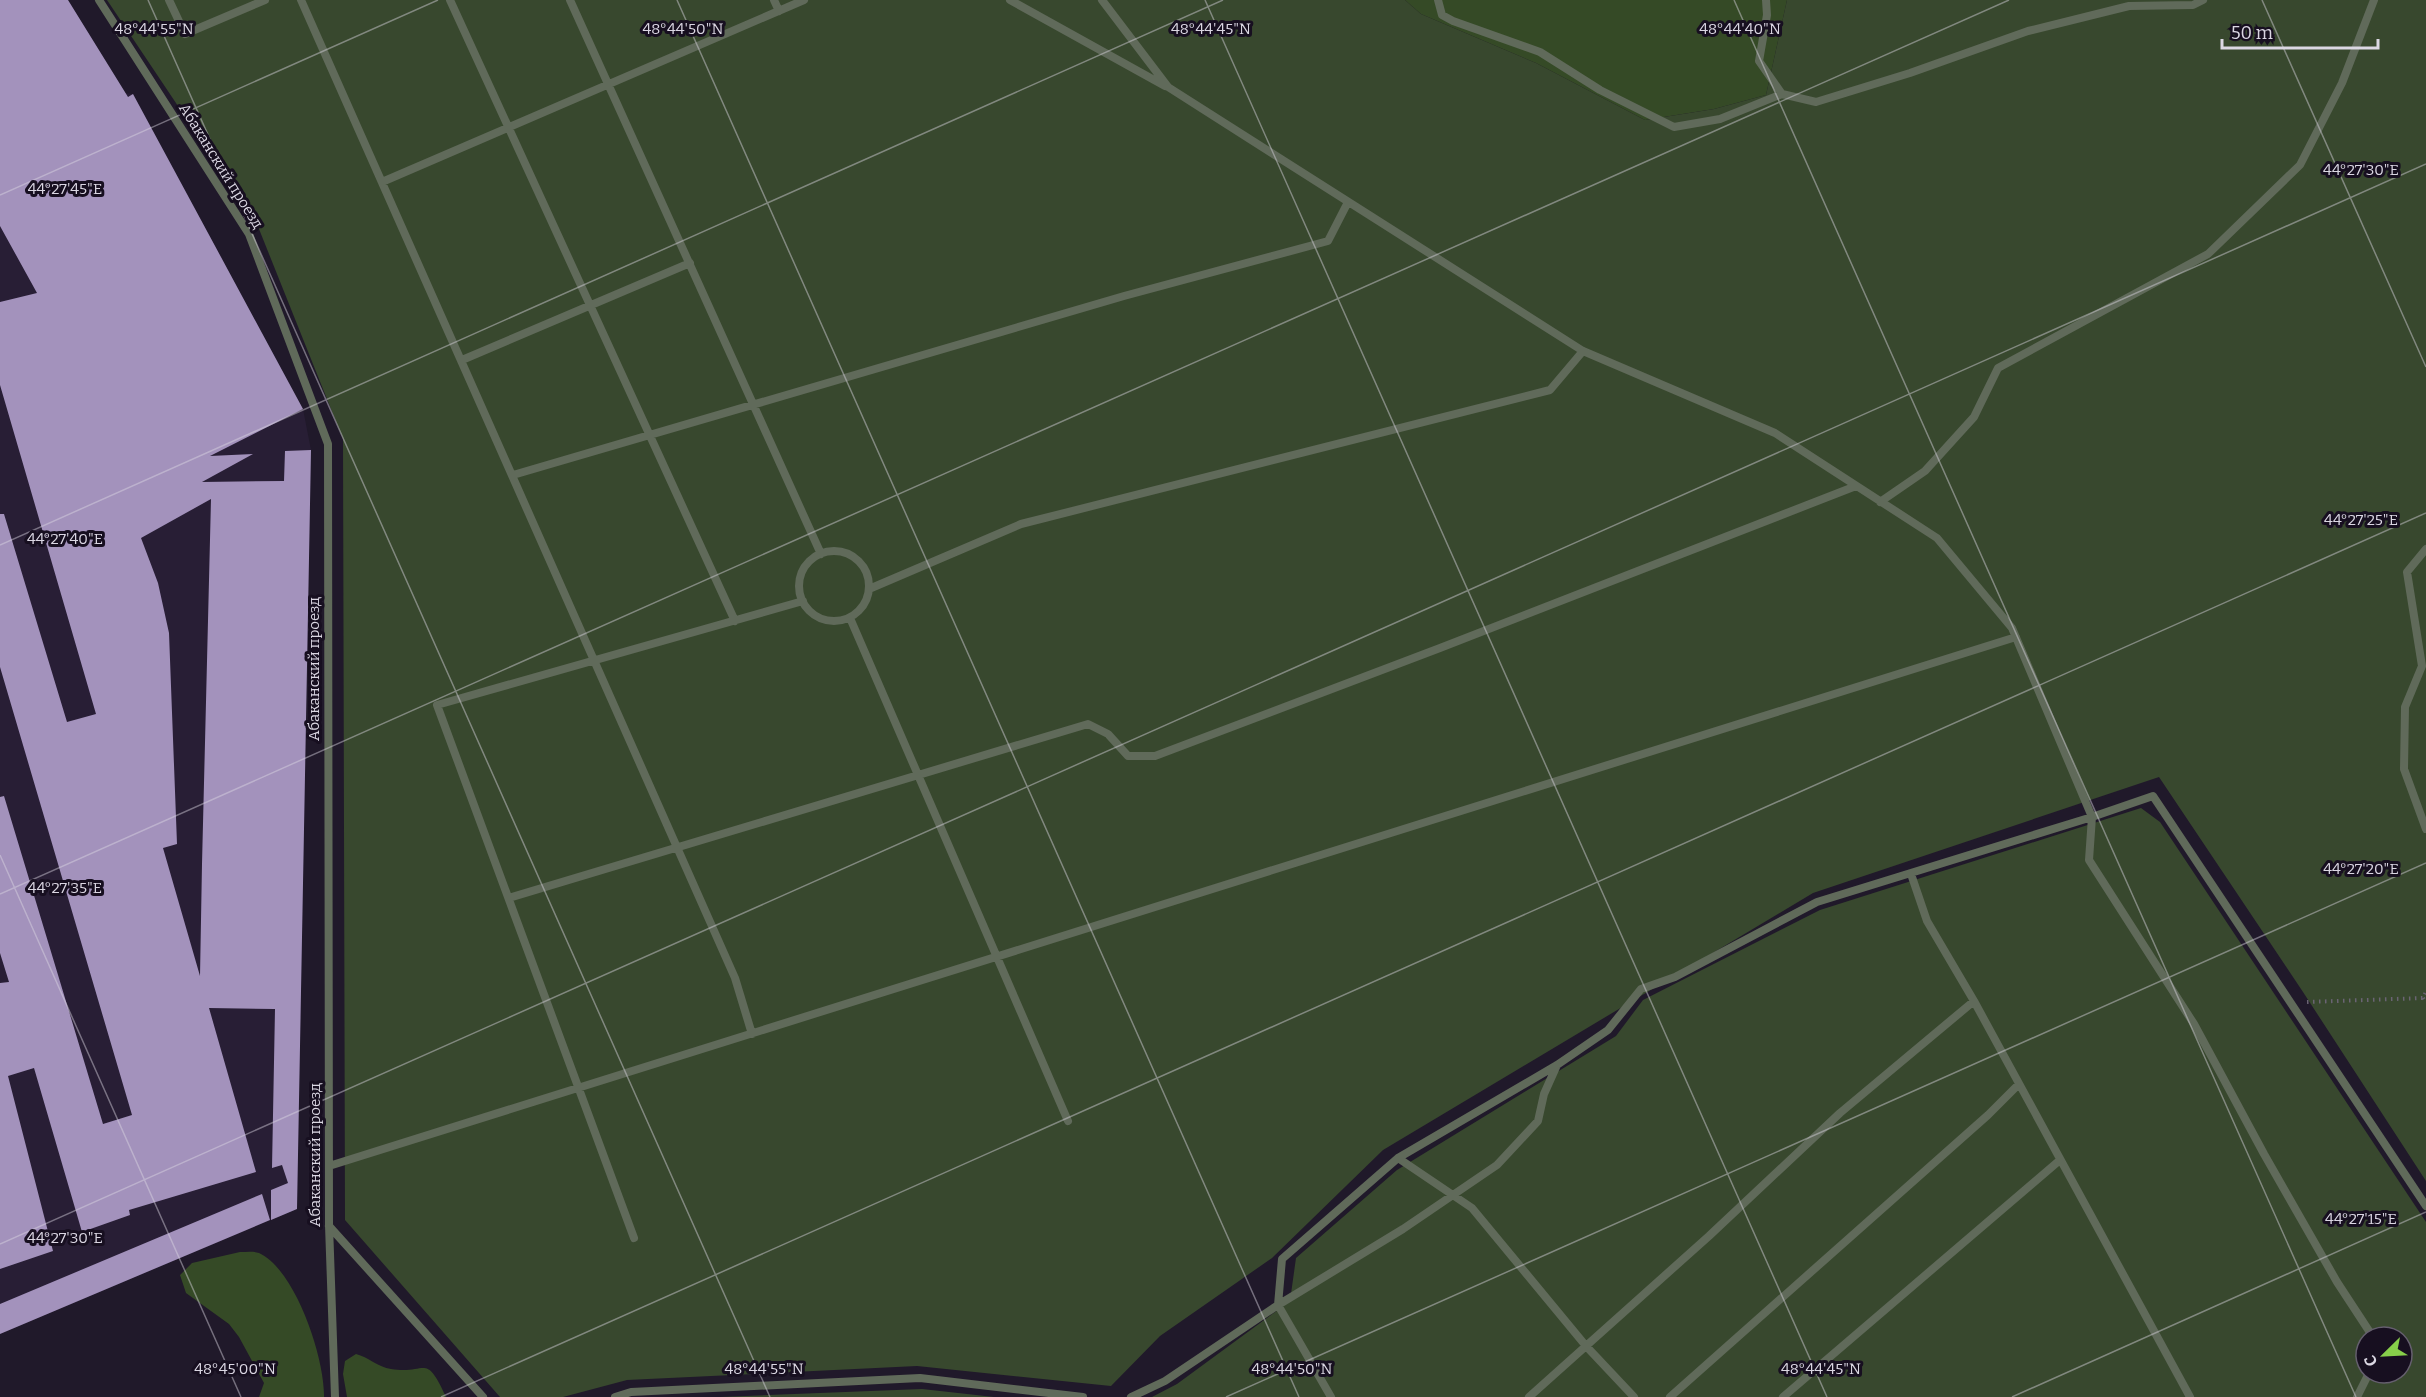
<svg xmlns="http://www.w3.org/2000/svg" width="2426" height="1397" font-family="Bitter,serif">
	<rect width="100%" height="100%" fill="#20192a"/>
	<path fill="#281e35" d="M0 0H68L125 93 133 94 303 409 311 450 297 1209 0 1334Z"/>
	<path fill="#38482e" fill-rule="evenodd" d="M107 0H1405L1421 14 1536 63 1645 120 1714 109 1766 95 1787 0H2426V1181L2303 992 2159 777 1813 893 1383 1150 1272 1258 1160 1336 1111 1386 917 1366 627 1380 563 1397H500L345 1220 343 439 257 224Z
		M2141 808 2160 822 2426 1222V1397H1152L1177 1384 1290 1301 1296 1258 1397 1170 1616 1036 1643 1000 1820 910ZM2366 1337H2402V1373H2366Z
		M922 1389 994 1397H720Z"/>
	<path fill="#354a26" d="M1405 0H1787L1766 95 1714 109 1645 120 1536 63 1421 14Z
		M240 1252C246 1252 254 1251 259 1253 296 1270 325 1359 324 1397H259L264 1383 239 1337 229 1324 186 1293 180 1275 192 1263Z
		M356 1354C368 1357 378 1367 391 1369 427 1375 425 1351 446 1397H347L343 1374 345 1361Z"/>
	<path fill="#a392bc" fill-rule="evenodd" d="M0 0H68L128 97 133 94 303 409 210 456 253 454 202 482 284 481 285 451 311 450 297 1209 271 1220V1190L288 1183 282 1165 272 1168 275 1009 209 1008 256 1172 129 1210 130 1215 82 1232 34 1068 8 1076 53 1251 0 1269V983L9 982 0 953V797L4 796 103 1124 132 1115 0 667V514H4L67 722 96 714 0 385V302L37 293 0 226ZM211 499 202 864 200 976 163 848 177 844 169 633 158 583 141 538Z
		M262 1194 270 1220 0 1334V1304Z"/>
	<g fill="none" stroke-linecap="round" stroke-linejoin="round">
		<path stroke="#6a6473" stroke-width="4" stroke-dasharray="1.5 4.5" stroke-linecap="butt" d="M2423 998 2426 1003
			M2307 1002 2423 998 2426 992"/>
		<path stroke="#606a5a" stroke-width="8" d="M99 0 249 234 328 444 329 1225 335 1397
			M169 0 185 34 265 0
			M301 0 735 978 752 1034
			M450 0 735 621
			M570 0 821 554
			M774 0 779 11
			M1010 0 1165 86
			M1102 0 1168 87 1583 351 1775 433 1937 538 2012 628 2092 817 2153 796 2426 1206
			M1438 0 1442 15 1453 21 1540 52 1600 90 1674 127 1720 119 1782 94 1816 102 1910 73 2028 31 2129 6 2193 5 2203 0
			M1766 0 1767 15 1759 61 1782 94
			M382 182 804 0
			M462 360 690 263
			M513 475 1124 296 1328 241 1348 202
			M1880 502 1925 471 1974 417 1998 368 2208 254 2300 165 2342 83 2374 0
			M2426 549 2407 572 2422 666 2405 707 2404 769 2426 829
			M799 586a35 35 0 1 1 70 0a35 35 0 1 1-70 0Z
			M869 589 1021 524 1550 390 1583 351
			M850 618 1068 1121
			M1911 874 1927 921 1974 1001 2190 1397
			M509 898 1088 724 1108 734 1128 756H1155L1440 648 1856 486
			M1398 1158 1472 1208 1586 1346 1634 1397
			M329 1166 2016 637
			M329 1226 483 1397
			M634 1238 437 705 803 601
			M615 1397 631 1392 920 1378 1083 1397
			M1131 1397 1165 1381 1278 1305 1282 1259 1398 1158 1557 1065 1608 1030 1641 989 1675 977 1817 902 2092 817 2089 860 2194 1024 2264 1154 2337 1282 2373 1337
			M1331 1397 1278 1305 1403 1229 1497 1165 1538 1121 1544 1094 1557 1065
			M1529 1397 1709 1236 1840 1113 1974 1001
			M1670 1397 1988 1115 2019 1084
			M1783 1397 2060 1160
			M2357 1397 2369 1373"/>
	</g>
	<path fill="none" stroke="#dbd7e3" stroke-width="1.5" stroke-opacity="0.45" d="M148 0 770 1397M677 0 1299 1397M1205 0 1827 1397M1734 0 2356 1397M2262 0 2426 367M0 195 438 0M0 545 1223 0M0 855 241 1397M0 894 2009 0M0 1244 2426 164M441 1397 2426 513M1226 1397 2426 863M2012 1397 2426 1212"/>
	<g text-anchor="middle" stroke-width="6" stroke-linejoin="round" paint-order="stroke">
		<g font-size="15" fill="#dbd7e3" stroke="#170f20">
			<text transform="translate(221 166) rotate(58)" y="5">Абаканский проезд</text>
			<text transform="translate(314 669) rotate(-90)" y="5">Абаканский проезд</text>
			<text transform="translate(315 1155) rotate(-90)" y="5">Абаканский проезд</text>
		</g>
	</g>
	<g font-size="15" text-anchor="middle" fill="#dbd7e3" stroke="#170f20" stroke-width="6" stroke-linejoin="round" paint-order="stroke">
		<text x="154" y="34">48°44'55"N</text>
		<text x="683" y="34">48°44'50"N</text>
		<text x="1211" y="34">48°44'45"N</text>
		<text x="1740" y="34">48°44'40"N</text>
		<text x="2361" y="175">44°27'30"E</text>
		<text x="65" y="194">44°27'45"E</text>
		<text x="2361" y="525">44°27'25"E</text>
		<text x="65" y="544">44°27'40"E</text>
		<text x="2361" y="874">44°27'20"E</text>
		<text x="65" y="893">44°27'35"E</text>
		<text x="2361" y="1224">44°27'15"E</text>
		<text x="65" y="1243">44°27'30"E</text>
		<text x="235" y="1374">48°45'00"N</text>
		<text x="764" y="1374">48°44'55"N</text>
		<text x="1292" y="1374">48°44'50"N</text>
		<text x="1821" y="1374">48°44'45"N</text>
	</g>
	<g transform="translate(2384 1355) rotate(246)"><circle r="28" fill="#170f20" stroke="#655f6e" stroke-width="1.5"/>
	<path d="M0-4.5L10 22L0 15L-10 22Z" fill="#87cf4a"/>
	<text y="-9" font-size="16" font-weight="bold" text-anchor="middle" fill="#dbd7e3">С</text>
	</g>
	<path d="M2222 39v9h156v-9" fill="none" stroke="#dbd7e3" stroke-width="3"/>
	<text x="2231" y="39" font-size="18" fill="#dbd7e3" stroke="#170f20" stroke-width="4.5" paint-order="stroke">50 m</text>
</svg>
